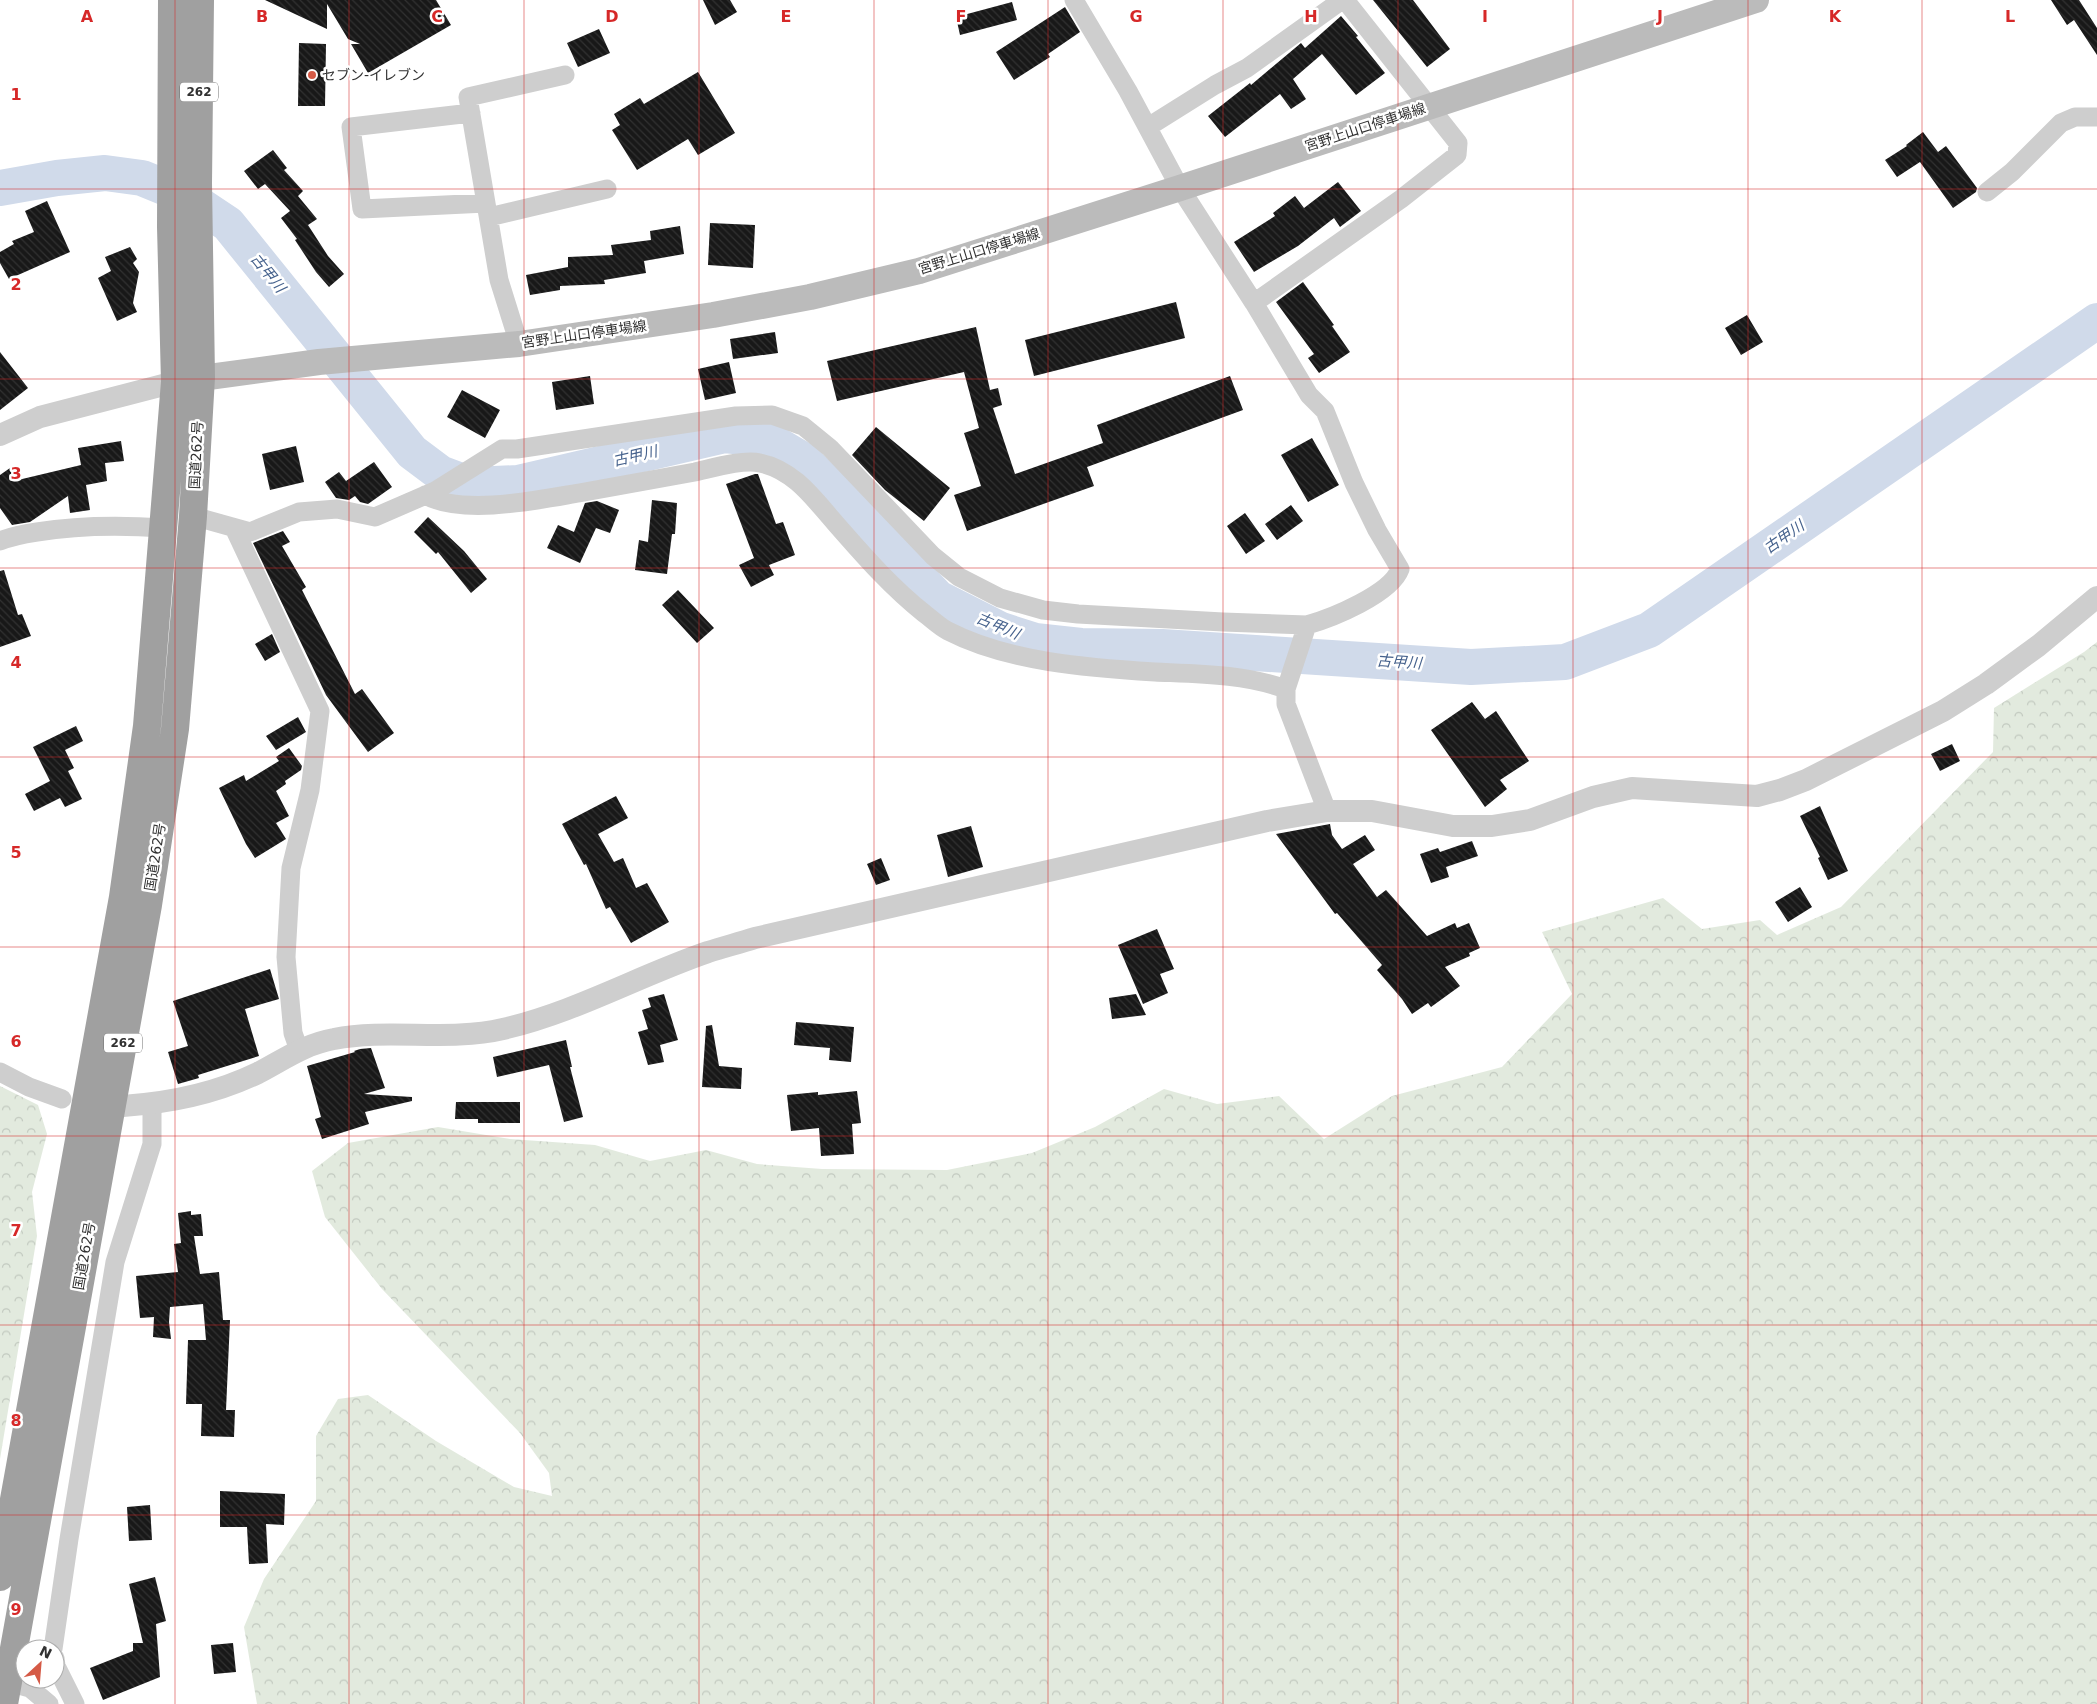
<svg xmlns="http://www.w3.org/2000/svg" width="2097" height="1704" font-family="'DejaVu Sans','Noto Sans JP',sans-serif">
	<defs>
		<pattern id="forest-crowns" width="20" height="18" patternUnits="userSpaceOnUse" patternTransform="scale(1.25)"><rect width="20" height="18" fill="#e2eade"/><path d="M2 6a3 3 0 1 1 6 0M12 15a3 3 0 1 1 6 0" fill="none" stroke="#c2c9bf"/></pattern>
		<pattern id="building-back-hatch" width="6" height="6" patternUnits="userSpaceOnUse" patternTransform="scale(1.25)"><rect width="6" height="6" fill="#181818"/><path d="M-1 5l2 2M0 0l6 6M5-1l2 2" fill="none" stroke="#313131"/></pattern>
	</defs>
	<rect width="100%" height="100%" fill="#fff"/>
	<path fill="url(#forest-crowns)" d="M2097 642V1704H257L244 1627 264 1579 316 1501V1436L338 1399 368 1395 436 1441 514 1487 552 1496 549 1473 520 1433 382 1289 325 1217 312 1171 348 1143 438 1127 510 1139 595 1145 650 1161 706 1150 757 1164 822 1169 947 1170 1032 1153 1095 1127 1164 1089 1217 1104 1279 1096 1324 1139 1392 1096 1502 1067 1572 994 1542 932 1663 898 1702 929 1760 920 1777 935 1841 907 1993 752 1994 708 2084 652Z
		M0 1086 38 1105 47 1134 32 1192 37 1236 0 1459Z"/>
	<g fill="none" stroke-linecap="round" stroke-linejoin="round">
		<path stroke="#d0daea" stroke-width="36" d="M0 188 57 178 105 173 142 178 186 196 228 224 412 452 440 473 472 485 518 483 725 435 769 440 803 460 859 514 938 598 1001 630 1035 641 1081 646 1162 647 1471 667 1565 662 1649 630 2097 321"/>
	</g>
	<path fill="url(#building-back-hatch)" d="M265 0H436L451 25 368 73 351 44H360L348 39 327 4V29Z
		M703 0H730L737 12 715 25Z
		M1373 0H1413L1450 49 1427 67Z
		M2051 0H2079L2097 28V55L2074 20 2067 25Z
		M1012 2 1017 20 960 35 956 17Z
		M1065 7 1080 32 1048 54 1050 57 1014 80 996 52Z
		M1341 16 1358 36 1356 37 1385 73 1356 95 1322 54 1293 79 1306 99 1291 109 1280 94 1225 137 1208 116 1250 83 1251 85 1301 43 1305 48Z
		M599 29 610 53 578 67 567 43Z
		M299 43 326 44 325 106H298Z
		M698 72 735 133 698 155 688 139 637 170 612 130 620 125 614 114 640 98 644 104Z
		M1923 132 1938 152 1946 146 1977 188 1976 192 1953 208 1920 162 1897 177 1885 160 1907 146 1906 145Z
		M273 150 287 168 284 170 303 191 298 196 317 219 308 225 328 256 344 274 329 287 316 272 295 240 297 239 281 218 290 211 265 184 258 189 244 171Z
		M1338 182 1361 211 1340 227 1334 218 1298 246 1254 272 1234 242 1275 216 1273 213 1295 196 1304 208Z
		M47 201 70 252 9 279 0 263V252L14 244 12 241 34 232 25 211Z
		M710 223 755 225 753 268 708 265Z
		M680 226 684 254 644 261 646 273 604 280 605 284 560 286V290L530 295 526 275 568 267V257L613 255 611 245 651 240 650 231Z
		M130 247 137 259 133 263 139 272 133 303 137 312 117 321 98 278 111 271 105 257Z
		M1303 282 1334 325 1332 326 1350 352 1319 373 1308 358 1314 354 1276 302Z
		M1176 302 1185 338 1034 376 1025 340Z
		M1747 315 1763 342 1741 355 1725 328Z
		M976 327 990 390 998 388 1002 405 993 408 1015 474 1103 443 1097 425 1230 376 1243 410 1087 467 1094 486 967 531 954 495 981 486 964 433 979 428 964 372 837 401 827 361Z
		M775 332 778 353 733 359 730 339Z
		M0 352 28 388 0 410Z
		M729 362 736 393 705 400 698 369Z
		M590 376 594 404 556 410 552 382Z
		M462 390 500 410 485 438 447 417Z
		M876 427 950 488 924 521 885 490 852 455Z
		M1312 438 1339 485 1308 502 1281 455Z
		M121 441 124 461 105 463 107 481 86 485 90 510 70 513 68 496 30 522 12 525 0 508V475L10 468 18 480 81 465 78 448Z
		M296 446 304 482 270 490 262 454Z
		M374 462 392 487 368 504 360 502 355 496 349 500 336 498 325 482 339 472 346 481Z
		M755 474H758L776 524 783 522 795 555 769 565 774 575 751 587 739 565 754 558 726 484Z
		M652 500 677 503 675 534H672L667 574 635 570 639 540 648 542Z
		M597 501 619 510 610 533 596 528 580 563 547 548 558 525 574 532 585 503Z
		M1291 505 1303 521 1277 540 1265 524Z
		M1245 513 1265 541 1246 554 1227 526Z
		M428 517 464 551 487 579 471 593 438 552 436 554 414 532Z
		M283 531 290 542 282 546 306 587 302 590 355 694 362 689 394 733 368 752 326 695 253 543Z
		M4 570 18 615 22 614 31 636 0 647V571Z
		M678 590 714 628 697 643 662 605Z
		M272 634 280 652 265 661 255 644Z
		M1472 702 1485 719 1496 711 1529 761 1500 780 1507 789 1485 807 1431 730Z
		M298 717 306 732 276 750 266 736Z
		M76 726 83 741 65 750 74 768 68 771 82 799 65 807 60 798 34 811 25 794 50 781 33 747Z
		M1952 744 1960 761 1940 771 1931 754Z
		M289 748 302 766 301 770 285 781 286 784 276 791 289 816 276 823 286 839 255 858 246 844 219 788 244 775 246 781 279 761 276 757Z
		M616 796 628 818 598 834 614 862 623 858 636 888 647 883 669 922 631 943 610 907 606 909 586 864 584 865 562 824Z
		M1820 806 1848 871 1828 880 1818 858 1820 857 1800 816Z
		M1330 824 1332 835 1342 849 1365 835 1375 850 1353 864 1377 897 1386 890 1427 936 1455 923 1457 928 1469 923 1480 948 1469 953 1470 956 1445 967 1460 986 1431 1007 1428 1003 1412 1014 1402 999 1377 970 1382 965 1337 913 1335 914 1276 834Z
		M971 826 983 867 948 877 937 835Z
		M1472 841 1478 856 1446 867 1449 877 1431 883 1420 854 1438 848 1440 852Z
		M881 858 890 880 876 885 867 864Z
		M1800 887 1812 907 1788 922 1775 902Z
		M1157 929 1174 969 1160 974 1168 993 1143 1004 1118 945Z
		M270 969 279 999 245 1009 259 1056 198 1075 199 1078 178 1084 168 1052 188 1046 173 1001Z
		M664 994 678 1040 660 1045 664 1062 648 1065 638 1032 648 1029 642 1010 651 1007 648 998Z
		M1136 994 1146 1015 1112 1019 1109 998Z
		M796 1022 854 1027 851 1062 829 1060 830 1048 794 1045Z
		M712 1025 719 1066 742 1068 741 1089 702 1087 706 1026Z
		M566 1040 572 1067H570L583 1117 564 1122 549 1065 497 1077 493 1057Z
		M371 1048 385 1088 364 1094 412 1097V1101L365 1112 369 1124 322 1139 315 1119 321 1117 307 1066 355 1052 354 1051 360 1049Z
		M857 1091 861 1123 852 1124 854 1154 821 1156 819 1128 791 1131 787 1095 818 1092V1095Z
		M456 1102H520V1123H478V1119H455Z
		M191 1211V1215L201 1214 203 1236H194L200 1274 219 1272 223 1320H230L226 1410H235L234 1437 201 1436 202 1404H186L188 1340H206L203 1304 170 1307 169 1322 171 1339 153 1337 154 1317 140 1318 136 1276 178 1272 174 1244 181 1243 178 1213Z
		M220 1491 285 1494 284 1525 266 1524 268 1563 249 1564 247 1527H220Z
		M150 1505 152 1540 129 1541 127 1507Z
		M155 1577 166 1621 156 1624 160 1677 103 1700 90 1668 133 1651V1643H143L129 1584Z
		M233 1643 236 1672 214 1674 211 1645Z"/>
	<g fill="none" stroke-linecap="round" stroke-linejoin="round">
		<path stroke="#cecece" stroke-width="19" d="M1074 0 1128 91 1180 188 1254 303 1309 395 1325 411 1354 483 1377 530 1400 569C1391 594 1332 618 1307 625L1286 689V704L1327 811
			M471 113 351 127 362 209 486 203
			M1148 127 1215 85 1247 68 1342 0
			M1987 192 2012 172 2061 123 2075 117H2097
			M489 217 607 189
			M1254 303 1401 199 1457 155 1458 143 1345 0
			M519 344 499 280 468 97 565 75
			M425 495C462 516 538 500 579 493 618 486 656 479 695 472 713 468 743 459 760 463 794 470 814 499 836 524 864 556 892 588 925 614 933 620 940 627 948 631 1008 662 1089 668 1155 672 1200 674 1243 674 1286 689
			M193 516 250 532 299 512 337 509 375 517 435 491 502 449H517L736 416 772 415 803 426 830 448 933 556 959 577 1000 598 1043 610 1078 614 1223 622 1307 625
			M235 530 320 711 310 790 291 868 286 957 293 1033 299 1050
			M0 541C12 536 24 534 37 532 80 525 121 525 164 528
			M0 1072 29 1087 62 1099
			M53 1649 69 1539 115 1262 152 1144V1104
			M55 1658 56 1666 75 1704
			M0 1680 30 1688 49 1704"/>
		<path stroke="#cecece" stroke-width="22" d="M0 435 40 417 175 382
			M123 1106C169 1103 217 1093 258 1073 283 1060 305 1044 334 1039 389 1028 448 1042 503 1029 576 1012 638 976 708 952 724 947 739 943 755 938L1267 821 1327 811H1372L1453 826H1492L1530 820 1593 797 1632 788 1757 796 1780 790 1806 780 1943 711 1986 684 2038 646 2097 597"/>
		<path stroke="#bbb" stroke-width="26" d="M179 381 319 362 519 344 713 315 810 297 919 271 1180 188 1756 0"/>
		<path stroke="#a0a0a0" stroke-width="28" d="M0 1577 123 897 147 726 175 382 171 227 172 0
			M4 1704 148 905 175 729 193 516 201 377 198 183 200 0"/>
	</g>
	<path fill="none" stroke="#d62828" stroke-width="1" stroke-opacity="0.55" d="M175 0V1704M349 0V1704M524 0V1704M699 0V1704M874 0V1704M1048 0V1704M1223 0V1704M1398 0V1704M1573 0V1704M1748 0V1704M1922 0V1704M0 189H2097M0 379H2097M0 568H2097M0 757H2097M0 947H2097M0 1136H2097M0 1325H2097M0 1515H2097"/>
	<circle fill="#d55a46" stroke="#fff" stroke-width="2" cx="312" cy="75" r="5"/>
	<g text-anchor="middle" stroke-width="5" stroke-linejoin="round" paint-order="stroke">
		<g fill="#fff" stroke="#6f6f6f" stroke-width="1">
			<rect x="180" y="82.5" width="38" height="19" rx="4"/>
			<rect x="104" y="1033.5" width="38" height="19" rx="4"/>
		</g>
		<g font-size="12" font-weight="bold" fill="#313131">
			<text x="199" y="96">262</text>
			<text x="123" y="1047">262</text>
		</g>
		<g font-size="14" fill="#313131" stroke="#fff" text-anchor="start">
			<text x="322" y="80">セブン-イレブン</text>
		</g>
		<g font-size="14" fill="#313131" stroke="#fff">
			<text transform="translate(1365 127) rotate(-18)" y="5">宮野上山口停車場線</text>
			<text transform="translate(979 251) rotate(-17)" y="5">宮野上山口停車場線</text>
			<text transform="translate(584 334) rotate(-8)" y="5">宮野上山口停車場線</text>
			<text transform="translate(196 455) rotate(-87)" y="5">国道262号</text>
			<text transform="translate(155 857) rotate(-81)" y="5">国道262号</text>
			<text transform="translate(84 1256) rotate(-80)" y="5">国道262号</text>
		</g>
		<g font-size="15" font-style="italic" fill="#46628d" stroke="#fff">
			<text transform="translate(268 273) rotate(51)" y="5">古甲川</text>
			<text transform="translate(635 456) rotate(-13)" y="5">古甲川</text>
			<text transform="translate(1784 537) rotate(-35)" y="5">古甲川</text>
			<text transform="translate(998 626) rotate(23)" y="5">古甲川</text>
			<text transform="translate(1399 662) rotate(4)" y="5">古甲川</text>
		</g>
	</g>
	<g font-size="16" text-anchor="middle" font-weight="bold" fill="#d62828" stroke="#fff" stroke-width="5" stroke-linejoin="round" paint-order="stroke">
		<text x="87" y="22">A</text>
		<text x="262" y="22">B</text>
		<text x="437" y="22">C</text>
		<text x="612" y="22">D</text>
		<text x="786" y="22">E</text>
		<text x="961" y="22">F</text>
		<text x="1136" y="22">G</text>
		<text x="1311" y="22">H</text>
		<text x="1485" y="22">I</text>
		<text x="1660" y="22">J</text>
		<text x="1835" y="22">K</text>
		<text x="2010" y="22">L</text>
		<text x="16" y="100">1</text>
		<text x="16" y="290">2</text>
		<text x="16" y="479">3</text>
		<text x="16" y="668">4</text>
		<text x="16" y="858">5</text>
		<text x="16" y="1047">6</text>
		<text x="16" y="1236">7</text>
		<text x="16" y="1426">8</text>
		<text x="16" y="1615">9</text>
	</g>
	<g transform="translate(40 1664) rotate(26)"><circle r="24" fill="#ffffff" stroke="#adadad"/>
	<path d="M0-4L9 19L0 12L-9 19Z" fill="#d55a46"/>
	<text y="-8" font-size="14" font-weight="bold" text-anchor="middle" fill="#313131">N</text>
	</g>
</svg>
